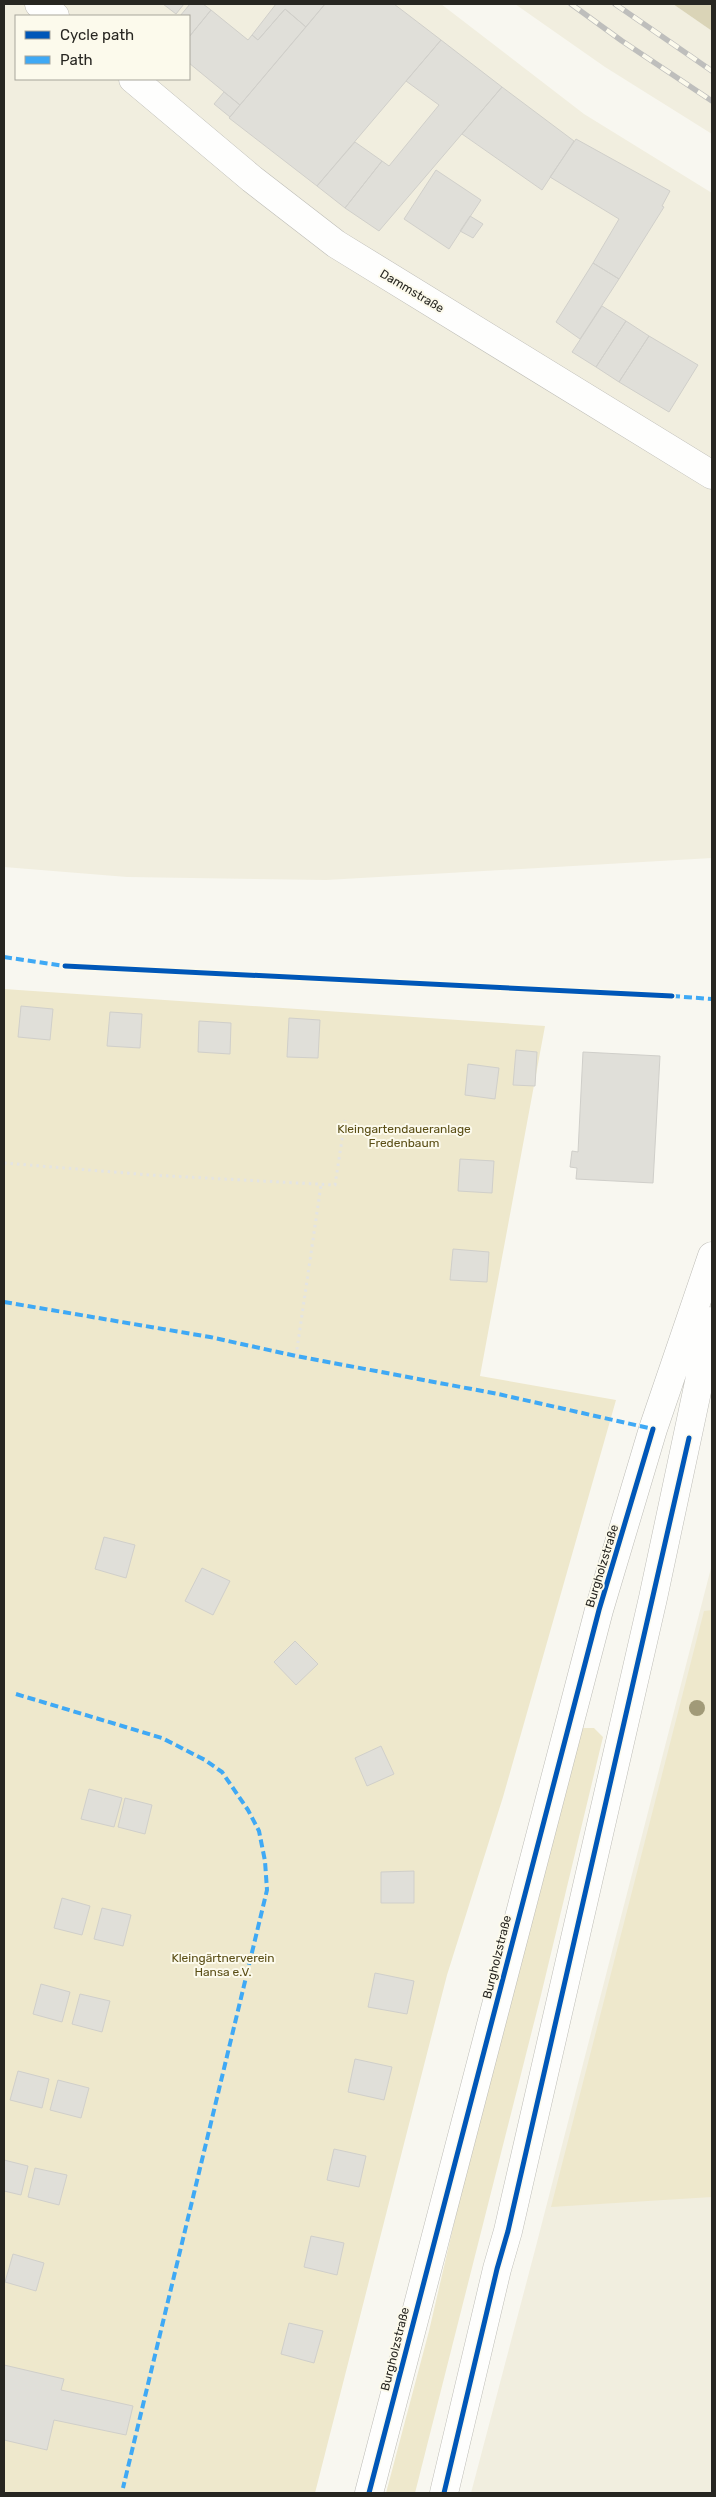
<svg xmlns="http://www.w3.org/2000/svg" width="716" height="2497" font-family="Rubik,sans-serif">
	<rect width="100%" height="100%" fill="#f8f7f0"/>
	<path fill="#f1eedf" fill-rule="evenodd" d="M4 4H441L584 114 712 193V858L326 880 127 877 4 867ZM16 16H189V79H16Z
		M515 4H673L712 31V134L605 67Z
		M711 1568 712 2493H471L535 2250Z"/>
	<path fill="#eee8cc" d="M4 989 545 1026 480 1376 616 1400 503 1797 447 1975 315 2493H4Z
		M712 1610V2197L551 2207 704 1611Z
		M582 1728H594L603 1737 541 1995 415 2493H386L429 2331 509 1987 575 1733Z"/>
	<path fill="#dad4b7" d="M673 4H712V31Z"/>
	<path fill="#e0dfd9" stroke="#d0cfca" d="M163 4H184L176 14Z
		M190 4H203L211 10 189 37V16H180Z
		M276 4H325L306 27 285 9 258 40 252 35Z
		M325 4H394L441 40 317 186 229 118Z
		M285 9 306 27 240 105 189 63V37L211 10 248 40 252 35 258 40Z
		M441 40 502 87 379 231 345 208 382 161 389 166 439 105 406 81Z
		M502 87 574 141 542 190 462 134Z
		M224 92 240 105 230 117 214 104Z
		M576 139 670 191 662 206 664 207 619 279 593 263 619 219 550 177Z
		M355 142 382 161 345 208 317 186Z
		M436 170 481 200 449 249 404 219Z
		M470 216 483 224 473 238 460 231Z
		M593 263 619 279 580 339 556 322Z
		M602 306 626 321 596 367 572 352Z
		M626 321 649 336 619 382 596 367Z
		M649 336 698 365 669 412 619 382Z
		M21 1006 53 1009 50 1040 18 1037Z
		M110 1012 142 1014 140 1048 107 1046Z
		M289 1018 320 1020 318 1058 287 1057Z
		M199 1021 231 1023 230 1054 198 1052Z
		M516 1050 537 1052 535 1086 513 1085Z
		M583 1052 660 1056 653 1183 576 1179 577 1168 570 1167 572 1151 578 1152Z
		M468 1064 499 1068 495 1099 465 1095Z
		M460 1159 494 1161 492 1193 458 1191Z
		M453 1249 489 1252 487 1282 450 1280Z
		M104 1537 135 1545 126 1578 95 1569Z
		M202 1568 230 1581 213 1615 185 1601Z
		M295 1641 318 1664 296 1685 274 1662Z
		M381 1746 394 1774 367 1786 355 1758Z
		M89 1789 122 1798 114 1827 81 1819Z
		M125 1798 152 1805 145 1834 118 1827Z
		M414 1871V1903H381V1872Z
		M62 1898 90 1906 82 1935 54 1928Z
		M102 1908 131 1915 123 1946 94 1939Z
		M375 1973 414 1981 407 2014 368 2007Z
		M41 1984 70 1992 62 2022 33 2014Z
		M80 1994 110 2001 102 2032 72 2024Z
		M355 2059 392 2067 384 2100 348 2092Z
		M18 2071 49 2079 42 2108 10 2100Z
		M58 2080 89 2088 81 2118 50 2110Z
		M334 2149 366 2156 359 2187 327 2180Z
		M4 2160 28 2166 21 2195 4 2191Z
		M35 2168 67 2175 59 2205 28 2197Z
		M311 2236 344 2243 337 2275 304 2267Z
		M13 2254 44 2263 36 2291 5 2282Z
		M289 2323 323 2331 314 2363 281 2354Z
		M4 2365 64 2379 61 2390 133 2406 126 2435 54 2420 47 2450 4 2440Z"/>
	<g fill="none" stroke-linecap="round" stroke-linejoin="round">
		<defs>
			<path id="street" d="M39 4 55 16
				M133 79 252 179 336 244 712 475
				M369 2493 599 1610 653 1429 712 1256
				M444 2493 497 2269 508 2231 653 1598 712 1321"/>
		</defs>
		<use href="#street" stroke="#bdbcb6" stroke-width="29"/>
		<path stroke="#e4e4e2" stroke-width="3" stroke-dasharray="2.5 4" stroke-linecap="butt" d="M4 1163 150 1175 335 1185 345 1120
			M296 1356 321 1185"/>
		<use href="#street" stroke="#fefefd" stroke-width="28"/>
		<defs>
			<path id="rail" d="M571 4 622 41 712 101
				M615 4 712 71"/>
		</defs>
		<use href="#rail" stroke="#bebebc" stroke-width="5.5"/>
		<use href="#rail" stroke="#fcfaec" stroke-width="4" stroke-dasharray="11" stroke-linecap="butt"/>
		<path stroke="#3fa9f5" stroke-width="4" stroke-dasharray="8 4" stroke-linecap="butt" d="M4 957 65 966
			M672 996 712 999
			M4 1302 210 1337 296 1356 498 1394 653 1429
			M16 1694 162 1738 205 1760 222 1772 248 1810 259 1831 265 1861 267 1890 123 2488"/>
		<defs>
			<path id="cycleway" d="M65 966 672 996
				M369 2493 599 1610 653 1429
				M444 2493 497 2269 508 2231 689 1438"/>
		</defs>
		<use href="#cycleway" stroke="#fcfaec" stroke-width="8"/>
		<use href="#cycleway" stroke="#0057b8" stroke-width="5"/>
	</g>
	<circle fill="#a19a78" cx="697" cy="1708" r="8"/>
	<g text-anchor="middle" stroke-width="4" stroke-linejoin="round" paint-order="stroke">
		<g font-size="12" fill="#272621" stroke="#fcfaec">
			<text transform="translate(412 291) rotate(31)" y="4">Dammstraße</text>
			<text transform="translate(602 1566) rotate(-73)" y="4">Burgholzstraße</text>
			<text transform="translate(497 1957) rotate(-76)" y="4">Burgholzstraße</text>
			<text transform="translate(395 2349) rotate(-76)" y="4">Burgholzstraße</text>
		</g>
		<g font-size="12" fill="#5a4e15" stroke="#fcfaec">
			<text x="404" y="1133">Kleingartendaueranlage<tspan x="404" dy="14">Fredenbaum</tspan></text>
			<text x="223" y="1962">Kleingärtnerverein<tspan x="223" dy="14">Hansa e.V.</tspan></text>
		</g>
	</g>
	<rect width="716" height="2497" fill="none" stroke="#272621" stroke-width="10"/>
	<rect x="15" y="15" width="175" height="65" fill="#fcfaec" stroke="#a7a59b"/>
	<rect x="25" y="31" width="25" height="8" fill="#0057b8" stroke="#a7a59b"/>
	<text x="60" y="40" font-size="15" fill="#272621">Cycle path</text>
	<rect x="25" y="56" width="25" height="8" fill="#3fa9f5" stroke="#a7a59b"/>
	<text x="60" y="65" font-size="15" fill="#272621">Path</text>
</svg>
